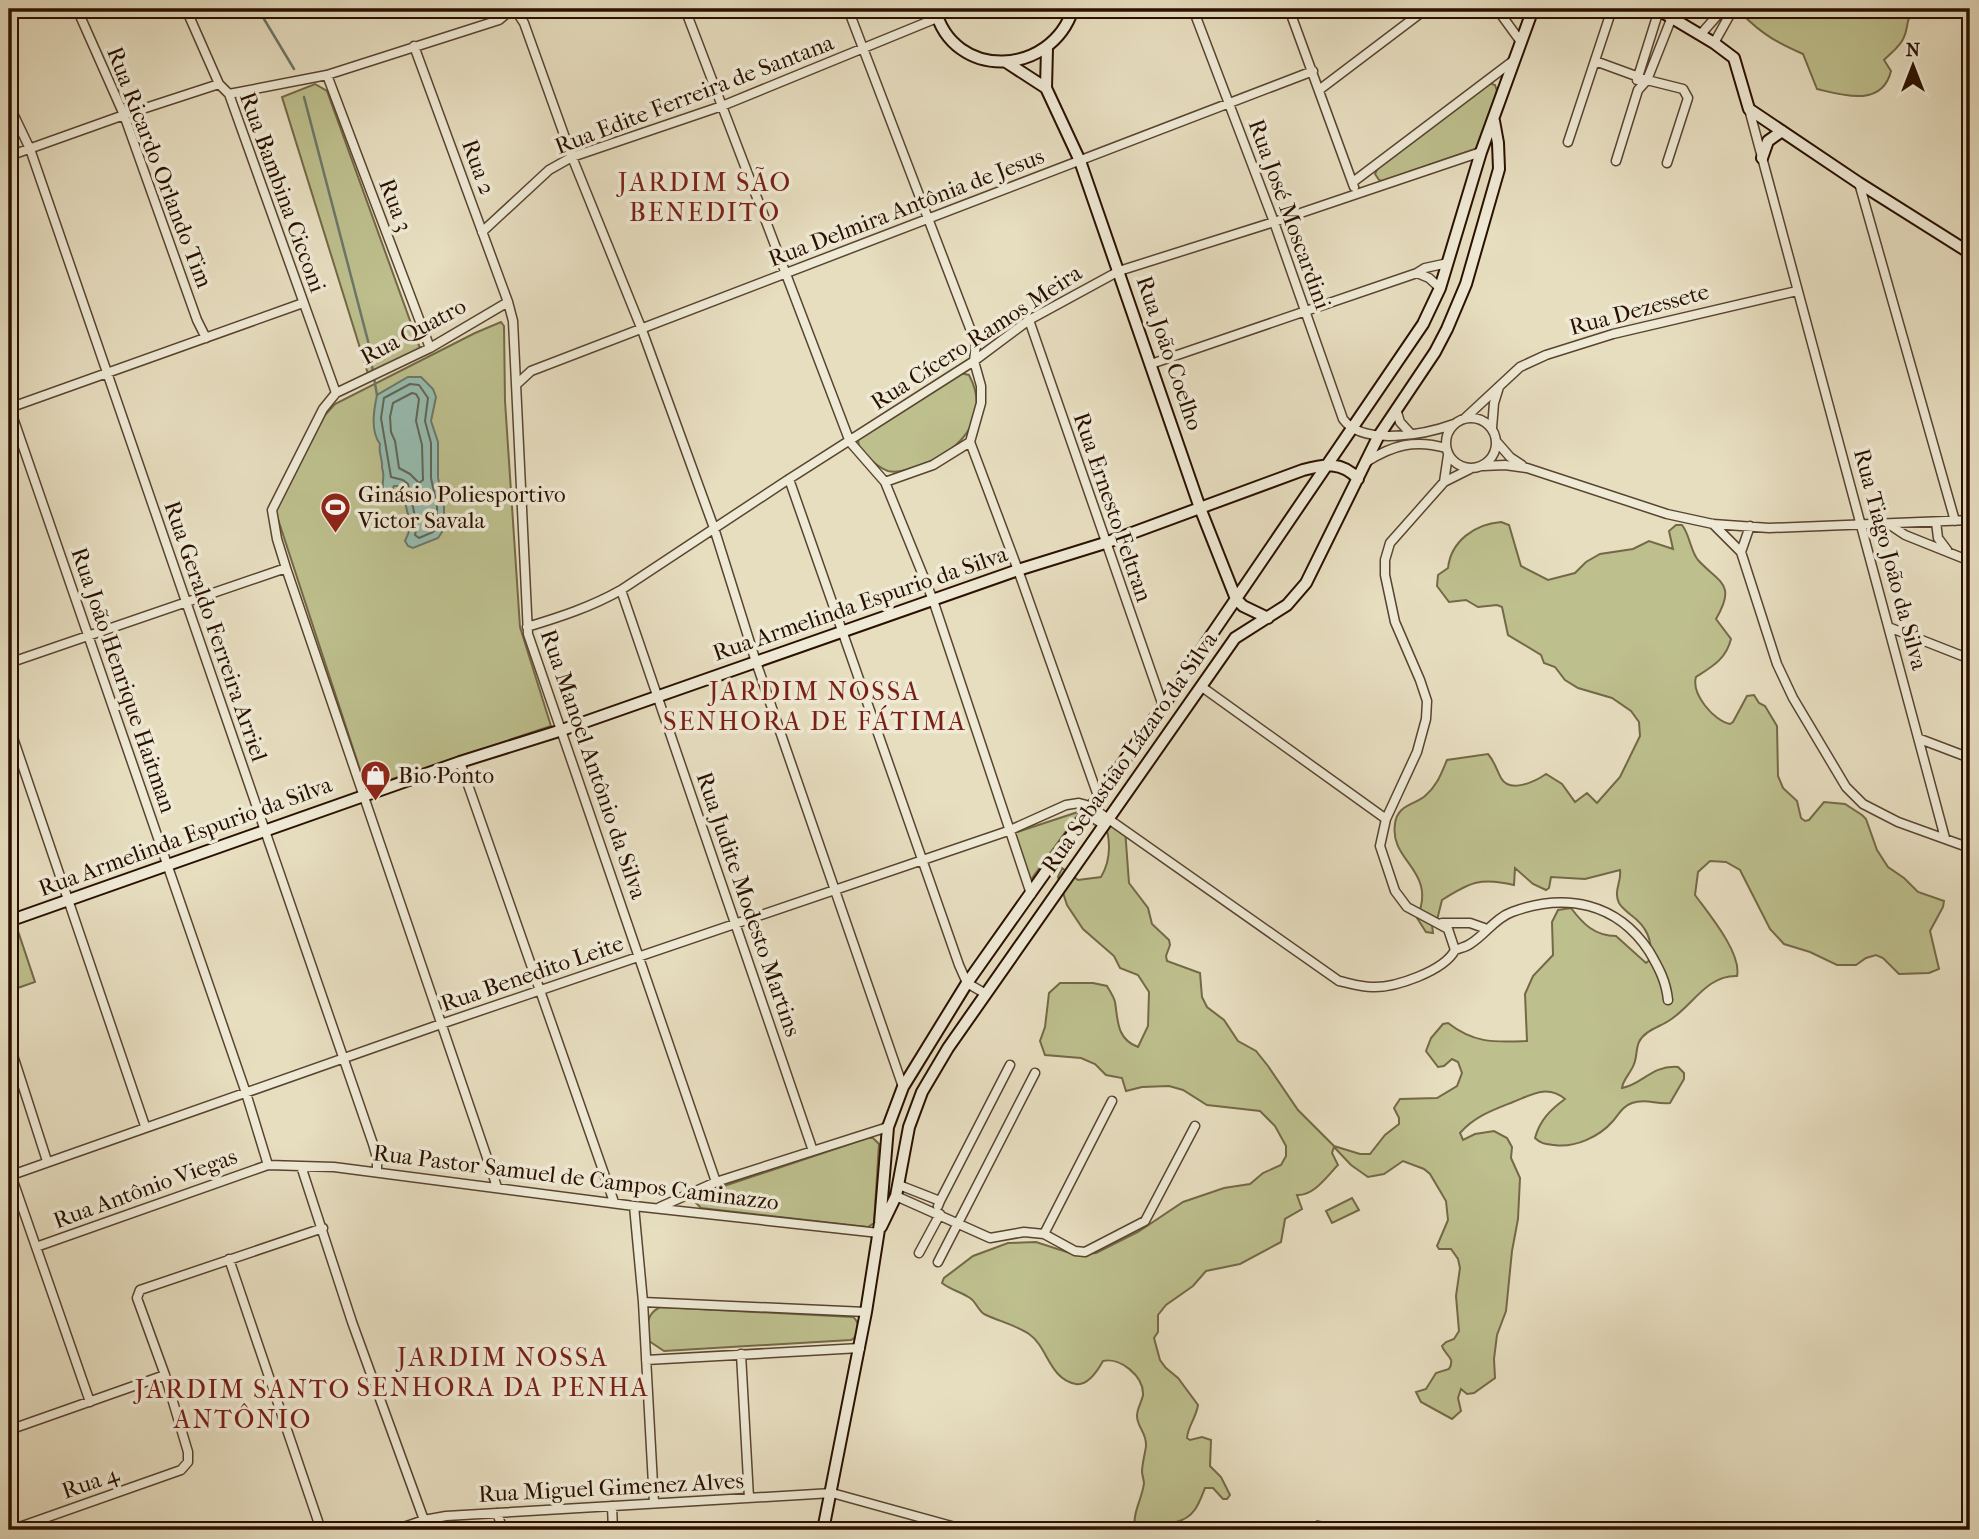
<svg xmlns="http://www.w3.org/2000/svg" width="1979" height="1539" font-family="'IM FELL French Canon',serif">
	<rect width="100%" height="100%" fill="#e7dec0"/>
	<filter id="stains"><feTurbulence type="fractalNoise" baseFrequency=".00286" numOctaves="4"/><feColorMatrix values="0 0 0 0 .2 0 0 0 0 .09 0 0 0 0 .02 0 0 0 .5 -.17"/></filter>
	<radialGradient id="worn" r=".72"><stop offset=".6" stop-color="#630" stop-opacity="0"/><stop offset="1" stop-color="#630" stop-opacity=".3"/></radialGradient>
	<path fill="#bdbf8d" stroke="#746846" stroke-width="2" d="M1745 9H1936L1911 14C1906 22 1908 29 1904 37 1901 46 1891 53 1884 60L1891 71C1882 108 1842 95 1817 89L1803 54C1778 43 1763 35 1743 15Z
		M1486 82 1495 85 1497 91 1478 148 1382 181 1379 180 1375 174 1379 165Z
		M315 84 327 91 421 351 369 377 282 97Z
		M501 322 504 326 505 401 520 627 551 726 366 788 274 507 325 415 335 404 475 333Z
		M960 373 969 375C993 420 956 455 915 467 906 470 897 473 888 471 876 467 867 456 859 447L858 439Z
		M1501 522 1509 525 1521 566 1548 580 1575 573 1586 562 1600 554 1633 549 1649 541 1673 549 1669 531 1676 525H1682C1690 535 1690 550 1698 560 1719 583 1737 583 1716 619L1731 639C1726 659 1713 666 1696 677 1691 694 1714 721 1730 724L1733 722 1747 696 1754 695 1759 703 1765 706 1777 726 1778 776 1783 788 1797 801 1801 818 1805 821 1809 820 1824 802 1845 804 1862 815 1866 819 1877 850 1888 867 1904 878 1918 892 1944 901 1943 907 1930 931 1939 969 1929 973 1899 974 1883 958 1876 955 1866 958 1856 965H1837L1810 952 1784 944 1770 929 1740 870 1726 862 1710 861 1698 872 1695 895C1708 913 1742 953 1737 976 1707 975 1693 1005 1670 1020 1660 1027 1645 1030 1639 1042 1636 1048 1637 1057 1634 1064 1631 1073 1623 1079 1622 1088 1642 1085 1651 1065 1678 1067L1684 1073V1079L1670 1103C1657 1105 1646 1098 1632 1103 1623 1106 1619 1114 1613 1121 1599 1137 1575 1148 1554 1145 1546 1144 1541 1144 1535 1138 1540 1120 1550 1110 1565 1099 1547 1084 1531 1095 1513 1102 1493 1110 1475 1116 1460 1133L1463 1140 1475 1134 1494 1131 1507 1138 1512 1147 1511 1158 1520 1178 1518 1219 1512 1251 1506 1311 1497 1335 1494 1359 1495 1378 1474 1393 1467 1394 1461 1389 1458 1398 1461 1411 1452 1419 1421 1402 1416 1392 1426 1389 1436 1373 1449 1369C1456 1357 1445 1356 1442 1346L1446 1342 1454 1339 1459 1331 1456 1296 1460 1268 1458 1259 1451 1249H1439L1437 1246 1448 1220 1446 1201 1430 1174 1424 1169 1403 1161 1384 1174 1368 1177 1351 1165 1334 1147 1332 1153 1338 1165C1327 1176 1314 1196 1297 1195L1302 1209 1285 1219 1281 1242 1240 1264 1206 1271 1193 1286 1166 1305 1158 1315V1332L1154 1338 1160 1360 1166 1368 1178 1378 1198 1405C1196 1418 1188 1426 1187 1438L1190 1440 1202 1437 1211 1440 1210 1466 1221 1477 1230 1495 1227 1499H1223L1213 1488H1205C1199 1504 1194 1518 1176 1522L1171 1530H1135C1132 1512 1142 1500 1144 1483 1144 1482 1142 1473 1142 1472 1142 1464 1145 1454 1146 1446 1147 1433 1137 1427 1137 1416 1137 1408 1142 1402 1143 1395 1144 1376 1120 1357 1103 1361 1098 1370 1088 1386 1076 1384 1049 1379 1048 1347 1029 1334 1016 1325 998 1321 984 1314 978 1310 976 1302 970 1298 961 1292 951 1290 942 1283L944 1278 973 1256 1008 1243 1036 1242 1076 1255 1096 1253 1138 1232 1183 1202 1224 1188 1250 1184 1263 1173 1281 1165 1286 1156V1146L1275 1126 1260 1111 1207 1105 1183 1090 1169 1086 1142 1087 1126 1091 1122 1078 1106 1075 1095 1064 1081 1058 1045 1055 1040 1041 1045 1027 1049 993 1060 983H1093L1107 986C1110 991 1114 997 1115 1002 1118 1019 1116 1039 1138 1047L1148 1026 1149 992 1138 975 1120 968 1114 956 1083 929 1067 905 1058 877 1062 868 1078 880 1101 877C1111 860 1111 842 1105 823L1125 829 1129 883 1148 908 1152 924 1169 940 1170 945 1166 956 1167 961 1200 973 1202 997 1207 1007 1224 1020 1238 1041 1256 1051 1268 1066 1298 1110 1334 1146 1360 1154H1370L1385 1135 1399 1124V1118L1394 1108 1400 1099 1437 1098 1457 1086 1462 1073 1458 1062 1452 1059 1444 1066 1438 1067 1426 1051 1431 1038 1443 1024 1448 1023C1475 1044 1495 1042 1527 1041L1525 994 1533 976 1553 955 1552 922 1558 910 1571 908C1583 924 1595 936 1616 936L1646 963 1651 959C1652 939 1647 927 1631 915 1626 911 1622 908 1619 903 1613 891 1622 881 1620 870L1585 879 1551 877 1549 888 1546 890 1533 884 1515 868 1514 885C1481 877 1470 882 1442 900L1437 920 1432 925 1433 933 1426 932 1417 918C1438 870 1389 862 1395 824 1397 805 1414 805 1425 796 1437 786 1441 774 1447 760L1488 754C1495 762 1496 769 1501 778 1510 794 1536 781 1546 774L1562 784 1575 802 1587 793 1597 803 1620 777 1640 736 1639 722 1631 711 1612 698 1578 688 1565 680 1555 667 1544 663 1541 655 1508 635 1502 607 1497 605 1478 607 1466 600 1449 602 1437 586 1438 575 1448 568C1451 541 1475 524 1501 522Z
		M1078 812 1079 813 1030 881 1014 833Z
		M16 925 35 982 9 991V927Z
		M868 1138H873L879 1144 874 1223 868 1227 701 1208 696 1203 697 1195Z
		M1352 1198 1359 1210 1332 1223 1326 1211Z
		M660 1307 853 1317C861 1323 859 1336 851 1340L664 1351 649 1341C647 1326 645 1315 660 1307Z
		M1317 1521 1335 1525 1344 1530H1308Z"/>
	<path fill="#97bcb0" stroke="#6b776a" stroke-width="2" d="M408 377H421L433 389 436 397 431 421 438 442V478L444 506V529L438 538 413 548 408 546 405 541 411 527 401 486H394L389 496 384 494C380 485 386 476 382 468 383 459 378 453 380 444 370 431 374 409 377 395Z"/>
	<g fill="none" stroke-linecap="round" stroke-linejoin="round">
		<path stroke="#606658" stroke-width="2" d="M410 384 419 385 428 398 425 421 431 443V478L437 506V526L433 532 419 538 415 535 417 526 408 484 403 480 391 477 381 418 384 398Z
			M412 393 416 394 419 399 416 421 422 445 423 480 419 483 410 474 399 468 395 441 391 432 390 417 393 403Z"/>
		<path stroke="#6b776a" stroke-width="2.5" d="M258 9 294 69
			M304 97 368 341 373 372
			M374 378 377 395"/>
		<defs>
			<path id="street" d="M77 9 124 115 197 320 206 338
				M186 9 219 84 229 94 336 393
				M515 9 524 23 572 157 642 330 714 528 756 662 903 1087
				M685 9 850 442 885 482 933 600 1031 894
				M848 9 976 344 974 361 981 386V403L970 442 1018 570 1098 796
				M1193 9 1274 222 1343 419C1363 447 1427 434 1454 424
				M1289 9 1354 187
				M1497 9 1521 42
				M1701 34 1723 9
				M1714 43 1733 9
				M414 46 508 302 513 321 528 634 716 1182
				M1595 61 1647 80 1683 89 1688 98 1667 163
				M327 75 430 348
				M1637 80 1659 10
				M1319 90 1426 9
				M229 94 327 75 499 20 512 9
				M9 105 30 149 373 1144 377 1158V1172
				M1749 109 1945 838
				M1568 142 1610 15
				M9 156 124 115 219 84
				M1616 161 1638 90 1647 80 1672 17
				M1353 182 1513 61
				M1859 183 1955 521
				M482 232 549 170 572 157 722 106 937 18
				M1417 273 1429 278 1440 288
				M1029 320 1163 706
				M1151 364 1417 273 1425 268 1448 263
				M517 384 531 371 1313 71
				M9 406 246 1093 268 1165
				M9 408 303 303
				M1396 409 1400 422 1410 433
				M1446 443a25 25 0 1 1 50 0a25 25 0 1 1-50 0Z
				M1464 419 1520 367 1546 355 1613 334 1797 291
				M1492 428 1494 403 1499 387
				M1496 441 1510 457 1522 465
				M1366 462C1393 445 1415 439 1446 448
				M1483 466 1505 465 1527 468 1667 514 1713 524 1769 528 1970 520
				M789 479 959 965 967 983 986 994
				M885 482 933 465 970 442
				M1444 482 1448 455
				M1936 522 1938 538 1947 550
				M1713 524 1741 552 1777 664 1793 698 1846 787 1863 804 1898 822 1970 848
				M1890 525 1905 535 1970 561
				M1741 552 1750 526
				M621 590 813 1151
				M527 627C560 617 591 607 621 590L789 479 974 361 1029 320 1119 271 1274 222 1481 152
				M1891 628 1970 659
				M9 663 286 568
				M1202 687 1386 819
				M9 726 145 1126
				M1920 739 1970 758
				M460 762 614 1202
				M1082 811 1104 825
				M1442 923H1470L1487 929
				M1455 950C1460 948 1466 947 1470 944 1485 935 1495 918 1512 912 1566 892 1617 903 1649 951 1659 968 1666 981 1668 1000
				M9 1043 47 1161
				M301 1166 352 1322 424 1520
				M11 1175 90 1402
				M9 1176 441 1024 1008 831 1066 805 1079 803 1090 806 1339 981C1349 983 1361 987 1372 987 1395 988 1444 971 1455 950L1448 929 1407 907 1395 891 1380 846 1386 819 1417 752 1426 719 1427 701 1420 680 1395 622 1385 575V560L1390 543 1444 482 1470 469
				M899 1185 940 1201 938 1206
				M497 1187 286 568 277 539 272 510 323 409 336 393 430 348 508 302
				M896 1196 990 1238 1024 1232 1044 1234 1075 1251 1085 1252 1145 1221 1195 1126
				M940 1201 1010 1065
				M634 1206 643 1302 654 1503
				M660 1207 716 1182 888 1127
				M1044 1234 1112 1101
				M36 1247 268 1165 334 1167 634 1206 879 1233
				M919 1253 940 1214
				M229 1259 321 1530
				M938 1262 1035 1073
				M643 1302 866 1312
				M741 1354 749 1498
				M646 1360 860 1348
				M9 1430 165 1375
				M612 1506 613 1530
				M497 1513 503 1530
				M11 1530 181 1470 188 1462V1452L165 1375 137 1298 140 1290 323 1228
				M395 1530 424 1520 446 1516 832 1493 966 1530"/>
			<path id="secondary" d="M935 9C953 81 1051 77 1073 9
				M1657 9 1714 43 1734 58 1749 109 1859 183 1970 253
				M1047 48 1046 88 1080 161 1200 508 1236 599 1243 606 1268 618
				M1006 62 1046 88
				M1762 158 1768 141 1782 131
				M9 921 460 762 562 730 1018 570 1105 543 1303 470C1324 464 1342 461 1358 479
				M881 1227 896 1196 909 1127 922 1092 948 1048 1235 638 1287 605 1306 583 1378 437 1435 352 1447 329 1466 284 1499 169 1498 143 1494 121
				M823 1530 866 1312 880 1223 888 1127 903 1087 967 983 1163 706 1423 324 1440 288 1481 152 1533 9"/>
		</defs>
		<use href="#street" stroke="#594430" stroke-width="11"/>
		<use href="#secondary" stroke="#2a1000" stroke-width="14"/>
		<use href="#street" stroke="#efead6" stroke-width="8"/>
		<use href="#secondary" stroke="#efead6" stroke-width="10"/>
	</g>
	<defs>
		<symbol id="stadium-pin" viewBox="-11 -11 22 30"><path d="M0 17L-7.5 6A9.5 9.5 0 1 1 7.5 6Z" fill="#8f2418" stroke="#efead6"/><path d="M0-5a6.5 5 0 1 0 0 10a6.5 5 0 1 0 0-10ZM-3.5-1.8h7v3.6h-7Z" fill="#fff"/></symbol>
		<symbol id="shop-pin" viewBox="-11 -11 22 30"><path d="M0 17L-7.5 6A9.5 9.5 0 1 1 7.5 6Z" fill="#8f2418" stroke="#efead6"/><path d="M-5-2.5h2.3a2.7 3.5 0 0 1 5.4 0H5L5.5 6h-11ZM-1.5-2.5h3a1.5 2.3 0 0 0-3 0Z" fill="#fff"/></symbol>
	</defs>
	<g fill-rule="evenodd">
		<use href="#stadium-pin" x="318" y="490" width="35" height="47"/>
		<use href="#shop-pin" x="358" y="758" width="35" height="47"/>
	</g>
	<g text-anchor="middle" stroke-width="7" stroke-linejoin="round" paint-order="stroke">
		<g font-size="23" fill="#2a1000" stroke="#efead6">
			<text transform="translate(694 94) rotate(-21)" y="8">Rua Edite Ferreira de Santana</text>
			<text transform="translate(160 167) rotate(69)" y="8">Rua Ricardo Orlando Tim</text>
			<text transform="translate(479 167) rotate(70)" y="8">Rua 2</text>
			<text transform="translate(283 192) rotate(70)" y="8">Rua Bambina Cicconi</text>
			<text transform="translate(396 205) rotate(69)" y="8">Rua 3</text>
			<text transform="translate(906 207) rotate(-21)" y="8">Rua Delmira Antônia de Jesus</text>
			<text transform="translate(1290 214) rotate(70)" y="8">Rua José Moscardini</text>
			<text transform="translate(1639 309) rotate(-15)" y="8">Rua Dezessete</text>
			<text transform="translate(413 331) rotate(-28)" y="8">Rua Quatro</text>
			<text transform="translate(976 337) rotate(-33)" y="8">Rua Cícero Ramos Meira</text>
			<text transform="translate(1170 353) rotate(71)" y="8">Rua João Coelho</text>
			<text transform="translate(1113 507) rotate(71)" y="8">Rua Ernesto Feltran</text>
			<text transform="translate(1891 559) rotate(75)" y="8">Rua Tiago João da Silva</text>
			<text transform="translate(860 603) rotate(-19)" y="8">Rua Armelinda Espurio da Silva</text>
			<text transform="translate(216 631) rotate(71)" y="8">Rua Geraldo Ferreira Arriel</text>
			<text transform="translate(124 680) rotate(71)" y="8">Rua João Henrique Haitman</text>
			<text transform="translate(1129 752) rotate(-55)" y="8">Rua Sebastião Lázaro da Silva</text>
			<text transform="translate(594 764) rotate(71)" y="8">Rua Manoel Antônio da Silva</text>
			<text transform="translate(185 836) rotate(-20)" y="8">Rua Armelinda Espurio da Silva</text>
			<text transform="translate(749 904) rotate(71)" y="8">Rua Judite Modesto Martins</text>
			<text transform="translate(532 973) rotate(-19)" y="8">Rua Benedito Leite</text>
			<text transform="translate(576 1177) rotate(7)" y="8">Rua Pastor Samuel de Campos Caminazzo</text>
			<text transform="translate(145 1188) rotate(-20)" y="8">Rua Antônio Viegas</text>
			<text transform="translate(90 1482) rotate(-19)" y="8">Rua 4</text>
			<text transform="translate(611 1487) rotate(-3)" y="8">Rua Miguel Gimenez Alves</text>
		</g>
		<g font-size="23" fill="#2a1000" stroke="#efead6" text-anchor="start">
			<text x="358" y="502">Ginásio Poliesportivo<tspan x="358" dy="26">Victor Savala</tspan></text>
			<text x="398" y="783">Bio Ponto</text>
		</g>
		<g font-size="26" letter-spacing="2" fill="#7a1f14" stroke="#efead6">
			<text x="705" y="191">JARDIM SÃO<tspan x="705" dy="30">BENEDITO</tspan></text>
			<text x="815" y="700">JARDIM NOSSA<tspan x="815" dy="30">SENHORA DE FÁTIMA</tspan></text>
			<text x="503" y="1366">JARDIM NOSSA<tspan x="503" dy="30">SENHORA DA PENHA</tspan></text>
			<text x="243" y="1398">JARDIM SANTO<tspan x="243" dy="30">ANTÔNIO</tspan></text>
		</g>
	</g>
	<rect width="1979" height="1539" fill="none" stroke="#e7dec0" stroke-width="35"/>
	<rect x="10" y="10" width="1958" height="1518" fill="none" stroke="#2a1000" stroke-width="3.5"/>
	<rect x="18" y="18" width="1944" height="1504" fill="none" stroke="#2a1000" stroke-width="2"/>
	<g transform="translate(1913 66)" stroke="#efead6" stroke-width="5" paint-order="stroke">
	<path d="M0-5L12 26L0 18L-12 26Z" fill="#2a1000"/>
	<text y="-10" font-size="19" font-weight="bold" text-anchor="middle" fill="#2a1000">N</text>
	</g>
	<rect width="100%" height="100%" filter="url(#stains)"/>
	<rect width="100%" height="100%" fill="url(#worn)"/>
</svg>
